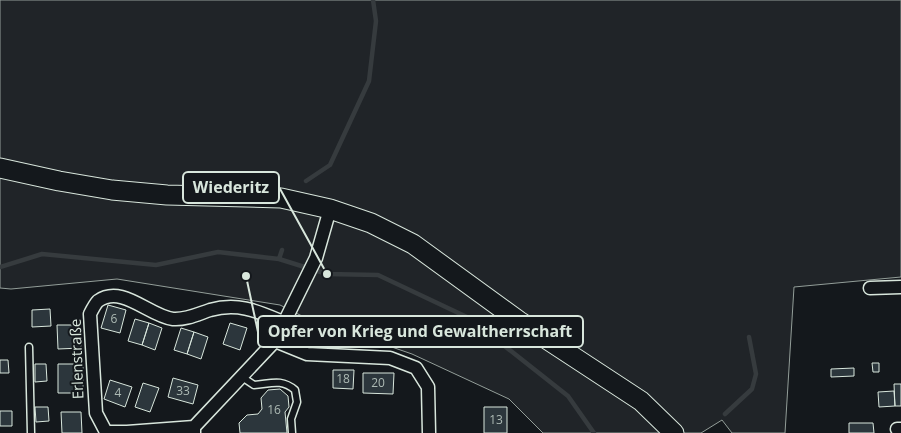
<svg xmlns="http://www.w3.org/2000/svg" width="901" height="433" font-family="'Open Sans',sans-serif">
	<rect width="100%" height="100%" fill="#14181c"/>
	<path fill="#202428" stroke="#939e99" d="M0 0H901V277L794 287 785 433H732L722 420 701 433H543L509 399 412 354 302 316 280 305 117 279 11 289 0 288Z"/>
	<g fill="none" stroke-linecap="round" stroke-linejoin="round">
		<path stroke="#363b3e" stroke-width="4.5" d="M306 181 330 165 369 81 376 21 373 0
			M279 259 282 250
			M0 267 42 254 156 265 218 252 279 259 327 274 378 275 469 318 568 396 594 433
			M725 414 752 389 756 374 749 337"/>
	</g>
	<path fill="#2c363c" stroke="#d8e6dc" d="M108 305 126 310 120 333 101 328Z
		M50 309 51 326 32 327V310Z
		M135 319 149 323 142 345 128 341Z
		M149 323 162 328 155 350 142 345Z
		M230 323 247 328 240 350 223 344Z
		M57 325H80L81 348 58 349Z
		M181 328 194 332 187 354 174 350Z
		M194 332 208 337 201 359 187 354Z
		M0 360H8L9 373H0Z
		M872 363H879V372H873Z
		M35 364H46L47 381 35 382Z
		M58 364H83V393H58Z
		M854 368V376L831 377V369Z
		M333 370H354L353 389 333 388Z
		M363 373H394L393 394 363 393Z
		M173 378 198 385 193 404 168 397Z
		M110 380 132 387 125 407 104 399Z
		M143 383 159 388 150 412 135 407Z
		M894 384H901V406H895Z
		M280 389 288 396 289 407 285 412 287 433H240L239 423 247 415 258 414 262 409 261 398 268 390Z
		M894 391 895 406 879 407 878 392Z
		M35 407H48L49 421 36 422Z
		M484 407H507V433H484Z
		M0 411H12V426H0Z
		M61 412H81L82 433H62Z
		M849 423H873L874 433H849Z"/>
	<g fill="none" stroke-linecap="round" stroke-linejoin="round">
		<defs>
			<path id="service" d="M29 347 31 433
				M242 377 254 385C270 384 281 378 295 390L297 402 291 419 292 433"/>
			<path id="minor" d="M870 288 901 287
				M275 341 307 354 390 358 416 368 428 387 429 433
				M194 427 127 432H106L96 413 90 314C92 310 95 304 98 301 122 284 149 316 173 319 186 320 198 314 210 310 238 302 257 311 283 322
				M897 429H901
				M194 433V427L275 341 316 258 330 209"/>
			<path id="secondary" d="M0 168 59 181 112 190 167 195 281 198 330 209 371 223 413 244 519 321 641 401 674 433"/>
		</defs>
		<use href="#service" stroke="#d8e6dc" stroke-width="9"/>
		<use href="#minor" stroke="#d8e6dc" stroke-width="15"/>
		<use href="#secondary" stroke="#d8e6dc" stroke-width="21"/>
		<use href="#service" stroke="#14181c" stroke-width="6"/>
		<use href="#minor" stroke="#14181c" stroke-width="12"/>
		<use href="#secondary" stroke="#14181c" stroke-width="19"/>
	</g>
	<g text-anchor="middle" stroke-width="4" stroke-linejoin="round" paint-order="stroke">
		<g font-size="12" fill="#adbab4">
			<text x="114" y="323">6</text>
			<text x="343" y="383">18</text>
			<text x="378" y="387">20</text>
			<text x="183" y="395">33</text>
			<text x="118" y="397">4</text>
			<text x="274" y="414">16</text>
			<text x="496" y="424">13</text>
		</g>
		<g font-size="15" fill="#d8e6dc" stroke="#14181c">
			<text transform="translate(77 359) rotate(-92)" y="5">Erlenstraße</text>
		</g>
	</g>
	<path fill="none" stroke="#d8e6dc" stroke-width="2" d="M327 274L279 187M246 276L258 332"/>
	<g fill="#d8e6dc" stroke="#14181c" stroke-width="2">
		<circle cx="327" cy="274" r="5"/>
		<circle cx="246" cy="276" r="5"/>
	</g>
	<g fill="#14181c" stroke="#d8e6dc" stroke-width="2">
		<rect x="183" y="172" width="96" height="31" rx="5"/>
		<rect x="258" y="316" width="325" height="31" rx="5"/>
	</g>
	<g font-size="16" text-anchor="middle" font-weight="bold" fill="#d8e6dc">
		<text x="231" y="193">Wiederitz</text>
		<text x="420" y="337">Opfer von Krieg und Gewaltherrschaft</text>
	</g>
</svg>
